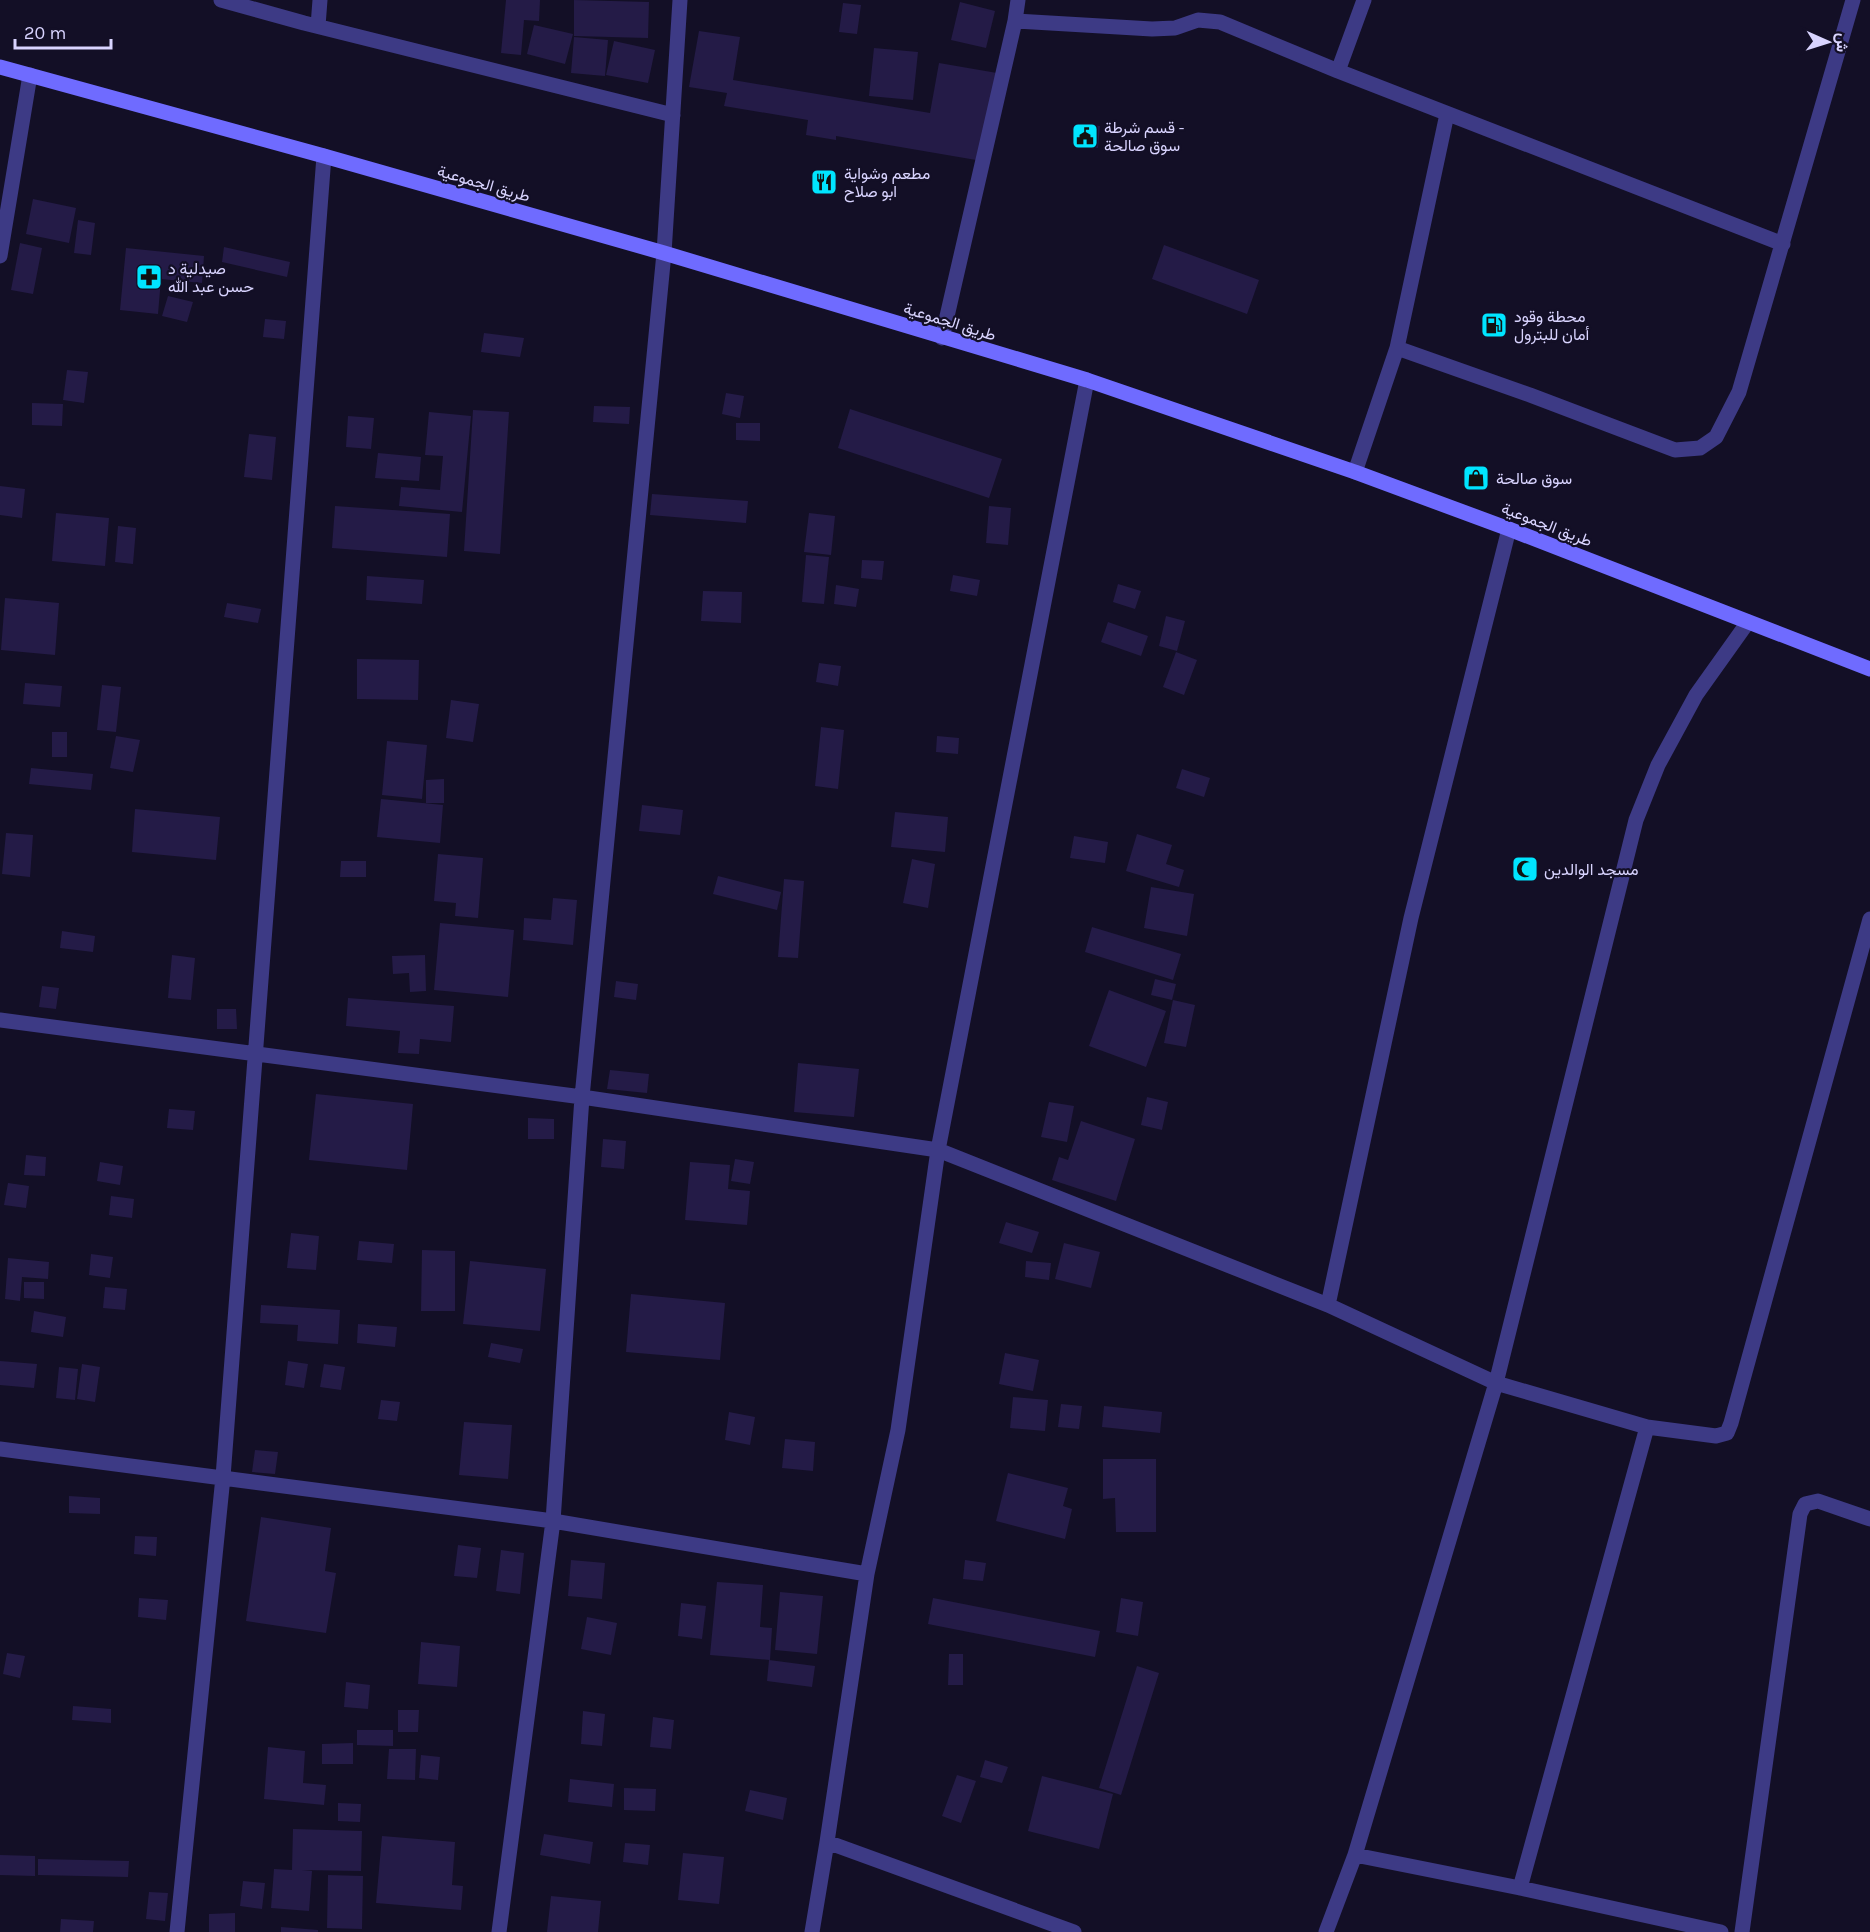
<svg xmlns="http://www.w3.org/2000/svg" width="1870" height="1932" font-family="Karla,Vazirmatn,sans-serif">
	<rect width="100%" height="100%" fill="#130f26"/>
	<path fill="#241b47" d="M506 0H540L539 21 524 20 521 55 501 53Z
		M574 0 649 2 648 38 574 36Z
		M960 2 995 11 986 48 951 40Z
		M843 3 861 5 857 34 839 32Z
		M534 25 573 34 565 64 527 54Z
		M699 31 740 37 733 80 930 113 939 63 997 73 982 161 836 136V140L806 135 808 120 724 106 727 93 689 87Z
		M574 37 608 40 605 76 571 73Z
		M614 41 655 50 648 83 606 75Z
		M874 48 918 52 913 100 869 96Z
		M1075 124 1100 126 1098 148 1073 146Z
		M33 199 76 208 69 243 26 234Z
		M78 220 95 223 91 255 74 253Z
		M20 243 42 248 33 294 11 290Z
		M1164 245 1259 280 1247 314 1152 279Z
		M224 247 290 262 287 277 222 262Z
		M126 248 204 256 202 283 161 279 158 314 120 310Z
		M168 296 193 302 187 322 162 316Z
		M265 319 286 321 284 339 263 337Z
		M484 333 524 338 520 357 481 352Z
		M67 370 88 372 84 403 63 400Z
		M726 393 744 396 740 418 722 414Z
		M32 403 63 404 62 426 32 425Z
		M594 406 630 407 629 424 593 422Z
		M850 409 1002 459 989 498 838 448Z
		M473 410 509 412 500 554 464 551Z
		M429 412 471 416 462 512 399 506 401 487 440 490 443 456 425 455Z
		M348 416 374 418 371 449 346 447Z
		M736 423H760V441L736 440Z
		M249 434 276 437 272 480 244 477Z
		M378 453 421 457 419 481 375 478Z
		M0 486 25 489 22 518 0 515Z
		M652 494 748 501 746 523 650 515Z
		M335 506 450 514 447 557 332 548Z
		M989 506 1011 508 1008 545 986 543Z
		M56 513 109 518 105 566 52 561Z
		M809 513 835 516 831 555 804 552Z
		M118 526 136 528 133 564 115 562Z
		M806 555 829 557 824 604 802 602Z
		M862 560 884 561 882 580 861 578Z
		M953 575 980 580 977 596 950 591Z
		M367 576 424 580 422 604 366 600Z
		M1118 584 1141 591 1135 609 1113 602Z
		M836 585 859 589 856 607 834 604Z
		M703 591 742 592 741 623 701 621Z
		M5 598 59 603 55 655 1 650Z
		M227 603 261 609 258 623 224 617Z
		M1166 616 1185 621 1177 651 1159 646Z
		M1108 622 1148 636 1141 656 1101 642Z
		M1176 652 1197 660 1184 695 1163 687Z
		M357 659 419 660 418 700 357 699Z
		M819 663 841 666 838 686 816 682Z
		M25 683 62 686 60 707 23 704Z
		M102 685 121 687 116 732 97 730Z
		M451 700 479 704 473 742 446 738Z
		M821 727 844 730 838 789 815 786Z
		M52 732H67V757H52Z
		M116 736 140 740 133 772 110 768Z
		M937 736 959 738 958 754 936 752Z
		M387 741 427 745 422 799 382 795Z
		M31 768 93 774 91 790 29 784Z
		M1182 769 1210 778 1204 797 1176 788Z
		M444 779V803H426V780Z
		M381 799 443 805 440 843 377 837Z
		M642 805 683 810 680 835 639 831Z
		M135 809 220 817 216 860 132 852Z
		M895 812 948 817 945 852 891 847Z
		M6 833 33 835 30 877 2 874Z
		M1137 834 1172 845 1166 864 1184 870 1179 887 1126 871Z
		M1074 836 1108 842 1105 863 1070 858Z
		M438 854 483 858 478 918 455 916 456 903 434 901Z
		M912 859 935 864 928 908 903 903Z
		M341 861H366V877H340Z
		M718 876 781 892 777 910 713 894Z
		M784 879 804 881 798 958 778 957Z
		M1151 887 1194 894 1187 936 1144 928Z
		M553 898 577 900 573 945 523 940 524 918 551 920Z
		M440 923 514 930 508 997 434 990Z
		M1092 927 1181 954 1173 980 1085 952Z
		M62 931 95 936 93 952 60 948Z
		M172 955 195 958 191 1000 168 998Z
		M425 955 426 991 410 992 409 973 393 974 392 956Z
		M1155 979 1176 984 1172 1000 1151 995Z
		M616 981 638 984 636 1000 614 997Z
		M42 986 59 988 56 1009 39 1007Z
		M1109 990 1166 1011 1146 1067 1089 1046Z
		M348 998 454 1006 451 1042 420 1039 419 1054 398 1053 400 1031 346 1026Z
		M1173 1000 1195 1005 1186 1047 1164 1043Z
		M217 1009H236L237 1029H217Z
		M798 1063 859 1069 854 1117 794 1112Z
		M610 1070 649 1074 647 1093 607 1089Z
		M316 1094 413 1104 407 1170 309 1160Z
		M1147 1097 1168 1102 1162 1130 1141 1125Z
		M1049 1102 1074 1106 1067 1142 1041 1137Z
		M169 1109 195 1111 193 1130 167 1128Z
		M528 1118 554 1119V1139H528Z
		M1081 1121 1135 1139 1116 1201 1052 1180 1059 1157 1068 1160Z
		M603 1139 626 1141 624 1169 601 1167Z
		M26 1155 46 1157 45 1176 24 1175Z
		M735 1159 754 1162 750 1184 731 1181Z
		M100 1162 123 1166 120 1185 97 1181Z
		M690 1162 730 1165 728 1189 750 1191 747 1225 685 1220Z
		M8 1183 29 1186 26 1208 4 1205Z
		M111 1196 134 1199 132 1218 109 1215Z
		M1006 1222 1039 1232 1032 1253 999 1243Z
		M291 1233 319 1236 316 1270 287 1268Z
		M359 1241 394 1244 392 1263 357 1260Z
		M1064 1243 1100 1252 1091 1288 1055 1279Z
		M422 1250 455 1251V1311H421Z
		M91 1254 113 1257 110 1278 89 1275Z
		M8 1258 49 1262 48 1279 22 1277 20 1301 5 1299Z
		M470 1261 546 1269 540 1331 463 1324Z
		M1026 1261 1051 1263 1049 1280 1025 1277Z
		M24 1282H44V1299L24 1298Z
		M105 1287 127 1289 125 1310 103 1308Z
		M631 1294 725 1303 720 1360 626 1352Z
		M261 1305 340 1310 338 1344 297 1341 298 1325 260 1323Z
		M34 1311 66 1317 63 1337 31 1332Z
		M358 1324 397 1327 395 1347 357 1343Z
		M491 1343 523 1349 520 1363 488 1357Z
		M1005 1353 1039 1360 1033 1391 999 1384Z
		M0 1361 37 1364 34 1388 0 1385Z
		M288 1361 308 1364 304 1388 285 1385Z
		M82 1364 100 1367 95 1402 77 1399Z
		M324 1364 345 1367 341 1390 320 1387Z
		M59 1367 78 1369 75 1400 56 1398Z
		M1013 1397 1048 1400 1045 1431 1010 1428Z
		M381 1400 400 1402 397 1421 378 1419Z
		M1061 1404 1082 1406 1079 1429 1058 1427Z
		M1104 1406 1162 1412 1160 1433 1102 1427Z
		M729 1412 755 1417 750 1445 725 1440Z
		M464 1422 512 1425 508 1479 459 1475Z
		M785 1439 815 1442 813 1471 782 1468Z
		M255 1450 278 1452 275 1474 252 1472Z
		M1103 1459H1156V1532H1116L1115 1498 1103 1499Z
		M1008 1473 1068 1488 1063 1506 1072 1509 1065 1539 996 1521Z
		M69 1496 100 1498V1514L69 1513Z
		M261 1517 331 1528 325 1571 336 1573 326 1633 246 1621Z
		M135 1536 157 1537 156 1556 134 1554Z
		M458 1545 481 1548 477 1578 454 1576Z
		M501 1550 524 1553 520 1594 496 1591Z
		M571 1560 605 1563 602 1599 568 1596Z
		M965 1560 986 1563 983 1581 963 1579Z
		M717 1582 763 1585 760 1627 772 1628 770 1660 710 1655Z
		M780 1592 823 1596 817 1654 775 1650Z
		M139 1598 168 1600 166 1620 138 1617Z
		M933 1598 1100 1631 1095 1657 928 1624Z
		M1121 1598 1143 1602 1138 1636 1116 1632Z
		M681 1603 706 1606 702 1639 678 1636Z
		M587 1617 617 1623 611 1655 581 1649Z
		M421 1642 460 1646 457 1687 418 1684Z
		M7 1653 25 1656 20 1678 3 1674Z
		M949 1654H963V1685H948Z
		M769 1660 815 1666 812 1687 767 1681Z
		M1137 1666 1159 1673 1121 1795 1099 1788Z
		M346 1682 370 1685 368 1709 344 1707Z
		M73 1706 111 1709V1723L72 1720Z
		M398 1710H419L418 1732H398Z
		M583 1711 605 1714 602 1746 581 1744Z
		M653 1717 674 1720 671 1749 650 1747Z
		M357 1730H393V1746L357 1745Z
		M353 1743V1764H322V1744Z
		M268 1747 305 1751 303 1783 326 1785 324 1805 264 1799Z
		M389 1749H416L415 1780 387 1779Z
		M421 1755 440 1757 438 1780 419 1778Z
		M985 1760 1008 1767 1002 1783 980 1777Z
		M957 1775 976 1781 961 1823 942 1816Z
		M1042 1776 1113 1794 1099 1849 1028 1831Z
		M570 1779 614 1784 612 1807 568 1802Z
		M624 1788 656 1789 655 1811 624 1810Z
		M750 1790 787 1798 783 1820 745 1811Z
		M338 1803 361 1804 360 1822 338 1821Z
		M293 1829 362 1831 361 1871 302 1870 312 1871 309 1911 271 1908 274 1869 292 1870Z
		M544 1834 593 1842 590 1864 540 1855Z
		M382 1836 455 1842 452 1885 463 1886 461 1910 376 1903Z
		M625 1843 650 1845 648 1865 623 1862Z
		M683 1853 724 1857 719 1904 678 1900Z
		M0 1855 35 1856V1876L0 1875Z
		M38 1859 129 1861 128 1877 38 1875Z
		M328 1875 363 1876 362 1929 327 1928Z
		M243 1881 265 1883 262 1909 240 1906Z
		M149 1892 168 1893 165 1921 146 1919Z
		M551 1896 601 1901 598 1932H547Z
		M235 1913V1932H209V1914Z
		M61 1919 94 1921 93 1932H60Z
		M281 1927 318 1930V1932H281Z"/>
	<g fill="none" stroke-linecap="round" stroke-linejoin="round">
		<path stroke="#3d3a85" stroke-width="15" d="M221 0 304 23 673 115
			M1015 21 1152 29 1175 28 1198 20 1220 22 1338 71 1783 244
			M318 26 320 0
			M1338 71 1364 0
			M0 256 30 75
			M942 338 1015 21 1018 0
			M1397 348 1530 395 1675 450 1700 448 1716 437 1739 392 1853 0
			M1355 472 1397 348 1447 114
			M0 1020 582 1097 938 1150 1328 1305 1496 1383 1647 1427 1716 1436 1727 1433 1731 1423 1870 919
			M1328 1305 1411 918 1509 529
			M0 1449 553 1521 867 1574
			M827 1842 1074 1932
			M1355 1855 1520 1888 1721 1932
			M1520 1888 1647 1427
			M177 1932 223 1477 324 156
			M499 1932 553 1521 582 1097 664 253 680 0
			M812 1932 827 1842 867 1574 898 1430 938 1150 1087 380
			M1326 1932 1355 1855 1496 1383 1636 820 1658 765 1696 695 1748 622
			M1742 1932 1800 1514 1805 1504 1818 1501 1870 1519"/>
		<path stroke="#6f6bff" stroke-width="15" d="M0 67 324 156 664 253 1087 380 1355 472 1509 529 1870 669"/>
	</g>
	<defs>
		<symbol id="civic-square" viewBox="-11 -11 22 22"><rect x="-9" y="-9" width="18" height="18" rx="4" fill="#00e5ff" stroke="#130f26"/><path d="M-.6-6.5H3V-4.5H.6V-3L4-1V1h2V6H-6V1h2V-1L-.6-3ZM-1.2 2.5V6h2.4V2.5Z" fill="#111"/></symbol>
		<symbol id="restaurant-square" viewBox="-11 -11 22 22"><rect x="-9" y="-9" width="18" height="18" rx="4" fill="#00e5ff" stroke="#130f26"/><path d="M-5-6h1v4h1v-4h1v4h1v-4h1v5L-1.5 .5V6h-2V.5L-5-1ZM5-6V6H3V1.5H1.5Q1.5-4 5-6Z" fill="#111"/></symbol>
		<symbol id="pharmacy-square" viewBox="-11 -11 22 22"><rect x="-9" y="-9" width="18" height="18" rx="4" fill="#00e5ff" stroke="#130f26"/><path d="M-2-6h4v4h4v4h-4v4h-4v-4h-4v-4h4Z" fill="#111"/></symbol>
		<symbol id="fuel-square" viewBox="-11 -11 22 22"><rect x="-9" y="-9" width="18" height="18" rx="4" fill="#00e5ff" stroke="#130f26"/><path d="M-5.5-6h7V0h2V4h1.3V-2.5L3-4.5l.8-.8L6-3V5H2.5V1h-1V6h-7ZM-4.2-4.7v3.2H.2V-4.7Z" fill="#111"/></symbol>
		<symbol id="shop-square" viewBox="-11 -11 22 22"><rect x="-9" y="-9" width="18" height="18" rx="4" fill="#00e5ff" stroke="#130f26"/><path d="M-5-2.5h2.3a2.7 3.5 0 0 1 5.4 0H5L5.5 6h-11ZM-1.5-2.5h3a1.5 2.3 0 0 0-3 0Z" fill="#111"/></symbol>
		<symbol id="mosque-square" viewBox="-11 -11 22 22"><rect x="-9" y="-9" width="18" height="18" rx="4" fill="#00e5ff" stroke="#130f26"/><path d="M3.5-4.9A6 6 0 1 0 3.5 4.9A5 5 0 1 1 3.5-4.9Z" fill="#111"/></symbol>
	</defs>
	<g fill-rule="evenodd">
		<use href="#civic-square" x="1070" y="121" width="30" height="30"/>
		<use href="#restaurant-square" x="809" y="167" width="30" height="30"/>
		<use href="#pharmacy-square" x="134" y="262" width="30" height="30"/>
		<use href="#fuel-square" x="1479" y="310" width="30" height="30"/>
		<use href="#shop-square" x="1461" y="463" width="30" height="30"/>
		<use href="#mosque-square" x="1510" y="854" width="30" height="30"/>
	</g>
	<g text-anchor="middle" stroke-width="4.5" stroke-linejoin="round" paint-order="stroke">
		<g font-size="16" fill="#d9d4ff" stroke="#130f26" text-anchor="start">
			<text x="1104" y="133">قسم شرطة -<tspan x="1104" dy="18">سوق صالحة</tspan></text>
			<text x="844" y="179">مطعم وشواية<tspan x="844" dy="18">ابو صلاح</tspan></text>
			<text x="168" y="274">صيدلية د<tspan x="168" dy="18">حسن عبد الله</tspan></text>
			<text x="1514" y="322">محطة وقود<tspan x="1514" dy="18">أمان للبترول</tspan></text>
			<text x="1496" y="484">سوق صالحة</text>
			<text x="1544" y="875">مسجد الوالدين</text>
		</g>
		<g font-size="16" fill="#d9d4ff" stroke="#130f26">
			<text transform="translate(484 183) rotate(16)" y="6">طريق الجموعية</text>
			<text transform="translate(950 321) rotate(17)" y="6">طريق الجموعية</text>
			<text transform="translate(1547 524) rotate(21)" y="6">طريق الجموعية</text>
		</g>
	</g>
	<g transform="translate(1828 42) rotate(93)" stroke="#130f26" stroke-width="4.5" paint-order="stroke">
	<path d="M0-4.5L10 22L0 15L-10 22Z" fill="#d9d4ff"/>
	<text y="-9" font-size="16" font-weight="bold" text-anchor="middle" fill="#d9d4ff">ش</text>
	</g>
	<path d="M15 39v9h96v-9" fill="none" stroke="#d9d4ff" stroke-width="3"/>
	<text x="24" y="39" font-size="18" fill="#d9d4ff" stroke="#130f26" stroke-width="4.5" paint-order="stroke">20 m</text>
</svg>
